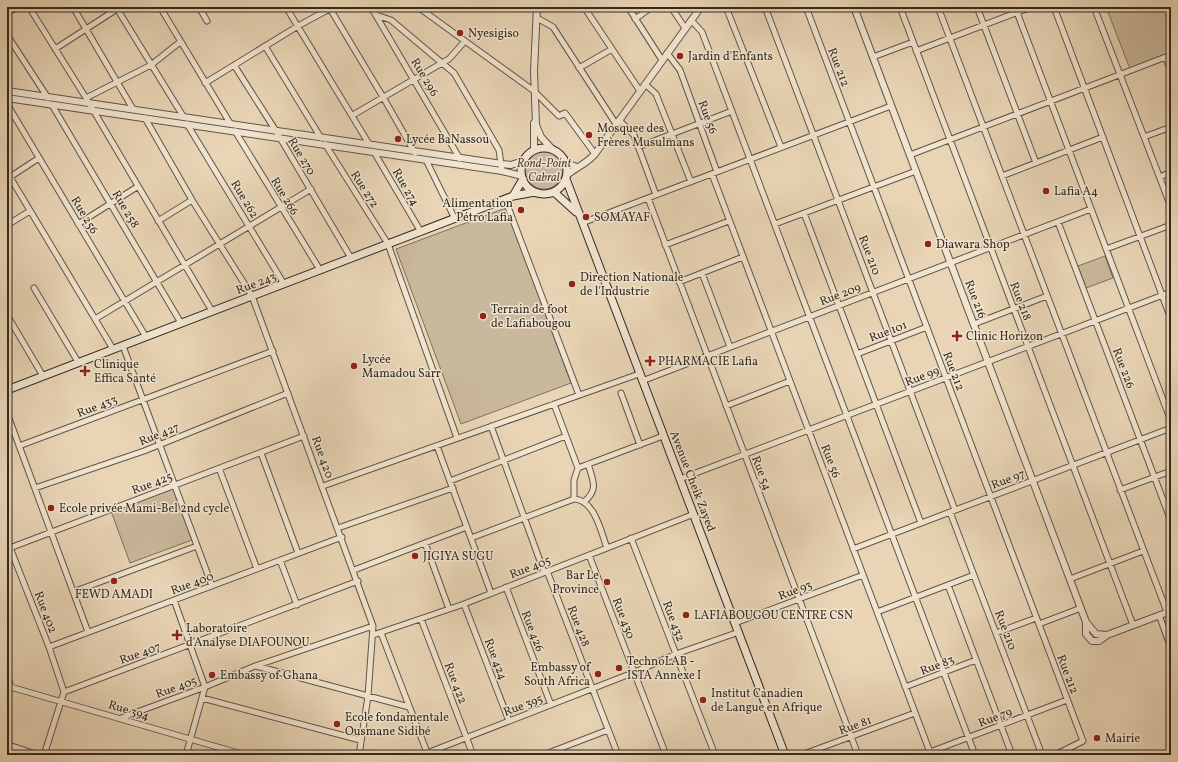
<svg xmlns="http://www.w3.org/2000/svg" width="1178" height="762" font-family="Vollkorn,serif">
	<rect width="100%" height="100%" fill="#e9d5b6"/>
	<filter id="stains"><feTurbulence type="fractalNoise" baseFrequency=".005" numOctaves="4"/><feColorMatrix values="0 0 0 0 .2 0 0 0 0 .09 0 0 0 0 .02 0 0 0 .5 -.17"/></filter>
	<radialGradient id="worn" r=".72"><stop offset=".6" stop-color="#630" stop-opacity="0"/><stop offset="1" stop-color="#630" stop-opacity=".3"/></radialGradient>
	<path fill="#cab89c" stroke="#7e715e" d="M1106 7H1168L1171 14V53L1130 69Z
		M525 170a19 19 0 1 1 38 0a19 19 0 1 1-38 0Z
		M506 208 571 383 461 424 396 249Z
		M1105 256 1113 278 1086 288 1078 266Z
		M173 489 192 540 130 563 111 511Z"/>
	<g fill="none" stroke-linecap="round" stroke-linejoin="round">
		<defs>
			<path id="minor" d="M29 7 86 98 212 311
				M73 7 133 109
				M116 7 183 116
				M160 7 230 123
				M199 7 207 21
				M286 7 369 144
				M329 7 383 97 415 153
				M371 7 460 159
				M418 7 534 91 559 116 565 113 595 154
				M584 7 640 91
				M628 7 662 60
				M671 7 685 28
				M726 7 781 147
				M765 7 955 510
				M806 7 1083 741 1055 755
				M900 7 1133 625
				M938 7 1167 612
				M977 7 1036 163
				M1015 7 1171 421
				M1054 7 1171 319
				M1094 7 1171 207
				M7 12 19 7
				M376 15 391 20 442 63 449 59 465 41
				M537 18 553 27 616 124
				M635 19 652 7
				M691 20 702 32 975 755
				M7 35 48 98
				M265 46 321 138
				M55 49 117 9
				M916 51 1031 7
				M667 53 680 70 717 172
				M873 57 913 42
				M1166 58 1171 72
				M234 65 276 131 351 258
				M579 68 612 49
				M205 83 298 26 333 7
				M645 84 656 94 691 182
				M86 98 151 65 180 42
				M7 104 146 337
				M52 105 181 323
				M353 115 442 63 454 73 499 150 502 171
				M145 118 192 200 252 296 373 626 368 696 359 755
				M619 120 634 135 656 195
				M187 124 284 284
				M235 131 320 270
				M1144 137 1171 127
				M325 144 388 244 457 438
				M638 147 732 111
				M374 152 421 232
				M910 155 1171 55
				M426 160 455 219
				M7 172 113 349
				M712 174 931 755
				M1002 176 1103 137
				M10 177 39 158
				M1160 177 1171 172
				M648 198 858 755
				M505 199 579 395
				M804 213 921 523
				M158 221 192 200
				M1058 222 1171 521
				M582 223 891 106
				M78 224 137 187
				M775 224 916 171
				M7 225 30 211
				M665 245 729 221
				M1106 249 1171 225
				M702 273 730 347
				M679 282 743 257
				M34 288 78 362
				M7 315 43 376
				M95 319 311 189
				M974 324 1047 296
				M123 346 212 586
				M857 354 927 327
				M642 381 1091 209
				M621 393 640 445
				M554 404 578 468 574 480V499
				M726 406 790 381
				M7 413 88 632
				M491 426 544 572
				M19 446 273 351
				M437 446 491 593
				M261 453 298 553
				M219 468 257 569
				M578 468 663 436
				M680 479 1171 292
				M450 481 566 436
				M323 486 639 374
				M35 488 144 451 288 393
				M1120 490 1171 471
				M584 502C599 489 593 481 588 464
				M950 512 1042 755
				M338 528 453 488
				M471 538 574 499C595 500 601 532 607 548
				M631 538 715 755
				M7 540 49 647 64 692
				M425 543 449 609
				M7 549 304 436
				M853 549 1171 428
				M589 555 666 755
				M280 560 297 605
				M354 570 467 527
				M547 571 618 755
				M1070 579 1143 551
				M948 585 1012 755
				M506 587 551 705
				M73 592 197 546
				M174 600 205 687 186 755
				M464 604 509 721
				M877 612 974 575
				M1159 615 1171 648
				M421 619 473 755
				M735 623 863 575
				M1039 624 1081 608
				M381 633 428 755
				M996 633 1036 618
				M373 635 464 604 694 514
				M49 647 342 537
				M256 666 409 707
				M7 675 11 687
				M7 686 245 755
				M905 687 976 660
				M64 692 358 581
				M202 698 360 740
				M121 718 205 687 255 666 373 626
				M930 752 1067 700
				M427 753 635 672 676 654 739 632
				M44 755 64 692
				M543 755 608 730
				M801 755 915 713"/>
			<path id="tertiary" d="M537 7 534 71 536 125 541 137 552 149
				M854 7 1086 622 1096 634 1107 635 1171 611
				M7 91 502 164 511 165 523 161
				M7 98 502 171 522 176
				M534 150V123
				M566 163 577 167
				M567 175C578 166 585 165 595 154L701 7
				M1086 622V634L1092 641H1099L1107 635
				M7 745 37 755"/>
			<path id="secondary" d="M521 171a23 23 0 1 1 46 0a23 23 0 1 1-46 0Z
				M566 179 785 755
				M554 192 576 212
				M513 196 523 179
				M7 390 513 196 535 192"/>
		</defs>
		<use href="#minor" stroke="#605545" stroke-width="7"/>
		<use href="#tertiary" stroke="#605545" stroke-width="8"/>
		<use href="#secondary" stroke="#332a1f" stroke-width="9"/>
		<use href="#minor" stroke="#f1e4d0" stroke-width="5"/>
		<use href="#tertiary" stroke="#f1e4d0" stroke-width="6"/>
		<use href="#secondary" stroke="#f1e4d0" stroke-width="7"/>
	</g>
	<g fill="#8f2418" stroke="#f1e4d0" stroke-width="1.5">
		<circle cx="460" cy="33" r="4"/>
		<circle cx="680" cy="56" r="4"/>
		<circle cx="589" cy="135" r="4"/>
		<circle cx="398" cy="139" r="4"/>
		<circle cx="1046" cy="191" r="4"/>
		<circle cx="521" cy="210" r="4"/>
		<circle cx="586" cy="217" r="4"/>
		<circle cx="928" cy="244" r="4"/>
		<circle cx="572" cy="284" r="4"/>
		<circle cx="483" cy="316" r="4"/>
		<path d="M955 330h4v4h4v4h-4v4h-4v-4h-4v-4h4z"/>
		<path d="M648 355h4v4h4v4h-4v4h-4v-4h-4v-4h4z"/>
		<circle cx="354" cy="366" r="4"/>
		<path d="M83 365h4v4h4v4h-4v4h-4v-4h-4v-4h4z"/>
		<circle cx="51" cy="508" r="4"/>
		<circle cx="415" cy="556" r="4"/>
		<circle cx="114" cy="581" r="4"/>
		<circle cx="607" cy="582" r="4"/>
		<circle cx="686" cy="615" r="4"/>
		<path d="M175 629h4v4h4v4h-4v4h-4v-4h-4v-4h4z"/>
		<circle cx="619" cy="668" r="4"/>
		<circle cx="598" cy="674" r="4"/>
		<circle cx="212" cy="675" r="4"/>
		<circle cx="703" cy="700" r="4"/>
		<circle cx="337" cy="724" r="4"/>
		<circle cx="1097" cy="738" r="4"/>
	</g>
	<g text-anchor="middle" stroke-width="3" stroke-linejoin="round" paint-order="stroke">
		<g font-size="12" fill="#332a1f" stroke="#f1e4d0" text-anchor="start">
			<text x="468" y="37">Nyesigiso</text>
			<text x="688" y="60">Jardin d'Enfants</text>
			<text x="597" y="132">Mosquee des<tspan x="597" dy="14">Frères Musulmans</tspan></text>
			<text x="406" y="143">Lycée BaNassou</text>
			<text x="1054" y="195">Lafia A4</text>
			<text x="513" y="207" text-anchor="end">Alimentation<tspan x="513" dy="14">Pétro Lafia</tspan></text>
			<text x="594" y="221">SOMAYAF</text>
			<text x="936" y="248">Diawara Shop</text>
			<text x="580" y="281">Direction Nationale<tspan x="580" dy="14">de l'Industrie</tspan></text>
			<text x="491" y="313">Terrain de foot<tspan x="491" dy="14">de Lafiabougou</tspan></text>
			<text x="966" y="340">Clinic Horizon</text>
			<text x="362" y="363">Lycée<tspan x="362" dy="14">Mamadou Sarr</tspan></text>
			<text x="658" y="365">PHARMACIE Lafia</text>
			<text x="94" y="368">Clinique<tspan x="94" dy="14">Effica Santé</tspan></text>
			<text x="59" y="512">Ecole privée Mami-Bel 2nd cycle</text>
			<text x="423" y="560">JIGIYA SUGU</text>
			<text x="599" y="579" text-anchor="end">Bar Le<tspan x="599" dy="14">Province</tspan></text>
			<text x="114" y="598" text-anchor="middle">FEWD AMADI</text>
			<text x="694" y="619">LAFIABOUGOU CENTRE CSN</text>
			<text x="186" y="632">Laboratoire<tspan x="186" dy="14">d'Analyse DIAFOUNOU</tspan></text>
			<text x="627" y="665">TechnoLAB -<tspan x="627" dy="14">ISTA Annexe I</tspan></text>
			<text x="590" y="671" text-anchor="end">Embassy of<tspan x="590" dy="14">South Africa</tspan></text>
			<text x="220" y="679">Embassy of Ghana</text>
			<text x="711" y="697">Institut Canadien<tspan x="711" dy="14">de Langue en Afrique</tspan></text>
			<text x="345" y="721">Ecole fondamentale<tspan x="345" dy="14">Ousmane Sidibé</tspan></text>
			<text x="1105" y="742">Mairie</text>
		</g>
		<g font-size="12" fill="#332a1f" stroke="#f1e4d0">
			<text transform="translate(839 67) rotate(69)" y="4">Rue 212</text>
			<text transform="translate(425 77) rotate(59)" y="4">Rue 296</text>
			<text transform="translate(708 117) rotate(70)" y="4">Rue 56</text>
			<text transform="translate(302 156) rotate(59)" y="4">Rue 270</text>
			<text transform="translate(406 187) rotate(60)" y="4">Rue 274</text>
			<text transform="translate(365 189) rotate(57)" y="4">Rue 272</text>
			<text transform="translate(285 196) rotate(59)" y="4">Rue 266</text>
			<text transform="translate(245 199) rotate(59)" y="4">Rue 262</text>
			<text transform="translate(126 209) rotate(59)" y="4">Rue 258</text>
			<text transform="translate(85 215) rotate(59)" y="4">Rue 256</text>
			<text transform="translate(870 255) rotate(69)" y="4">Rue 210</text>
			<text transform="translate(256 283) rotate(-21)" y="4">Rue 243</text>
			<text transform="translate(840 294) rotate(-21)" y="4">Rue 209</text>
			<text transform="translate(976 299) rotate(69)" y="4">Rue 216</text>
			<text transform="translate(1021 301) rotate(69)" y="4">Rue 218</text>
			<text transform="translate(888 331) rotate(-21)" y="4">Rue 101</text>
			<text transform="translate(1124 368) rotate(69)" y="4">Rue 226</text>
			<text transform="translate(954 371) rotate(69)" y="4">Rue 212</text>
			<text transform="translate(922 376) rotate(-21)" y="4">Rue 99</text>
			<text transform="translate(97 406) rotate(-21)" y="4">Rue 433</text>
			<text transform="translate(159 434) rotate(-22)" y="4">Rue 427</text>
			<text transform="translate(323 457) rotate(70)" y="4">Rue 420</text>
			<text transform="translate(831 461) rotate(69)" y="4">Rue 56</text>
			<text transform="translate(762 473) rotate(69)" y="4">Rue 54</text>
			<text transform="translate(1008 479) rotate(-21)" y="4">Rue 97</text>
			<text transform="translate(693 481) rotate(69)" y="4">Avenue Cheik Zayed</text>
			<text transform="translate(152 483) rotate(-21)" y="4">Rue 425</text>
			<text transform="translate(530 567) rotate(-21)" y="4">Rue 405</text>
			<text transform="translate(192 583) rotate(-20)" y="4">Rue 400</text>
			<text transform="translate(795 590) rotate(-21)" y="4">Rue 93</text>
			<text transform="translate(46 612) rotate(69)" y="4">Rue 402</text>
			<text transform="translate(624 618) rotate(69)" y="4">Rue 430</text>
			<text transform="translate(674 621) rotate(69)" y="4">Rue 432</text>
			<text transform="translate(579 626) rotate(69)" y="4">Rue 428</text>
			<text transform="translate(1006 630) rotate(69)" y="4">Rue 210</text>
			<text transform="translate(533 631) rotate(69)" y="4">Rue 426</text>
			<text transform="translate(140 653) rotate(-20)" y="4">Rue 407</text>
			<text transform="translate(496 659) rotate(69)" y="4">Rue 424</text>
			<text transform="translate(937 665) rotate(-21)" y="4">Rue 83</text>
			<text transform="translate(1068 674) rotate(69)" y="4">Rue 212</text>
			<text transform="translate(456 683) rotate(69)" y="4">Rue 422</text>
			<text transform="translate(176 687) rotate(-20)" y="4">Rue 405</text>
			<text transform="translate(523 705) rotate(-21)" y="4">Rue 395</text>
			<text transform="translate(129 710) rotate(17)" y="4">Rue 394</text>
			<text transform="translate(995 717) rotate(-21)" y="4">Rue 79</text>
			<text transform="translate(855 725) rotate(-20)" y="4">Rue 81</text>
		</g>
		<g font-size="12" font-style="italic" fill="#514638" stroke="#f1e4d0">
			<text x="544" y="167">Rond-Point<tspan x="544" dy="14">Cabral</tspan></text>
		</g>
	</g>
	<rect width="1178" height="762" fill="none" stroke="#e9d5b6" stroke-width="24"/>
	<rect x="8" y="8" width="1162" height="746" fill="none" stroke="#332a1f" stroke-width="2"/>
	<rect x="12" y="12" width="1154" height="738" fill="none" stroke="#332a1f"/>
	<rect width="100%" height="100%" filter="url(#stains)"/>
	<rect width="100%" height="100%" fill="url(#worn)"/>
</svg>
